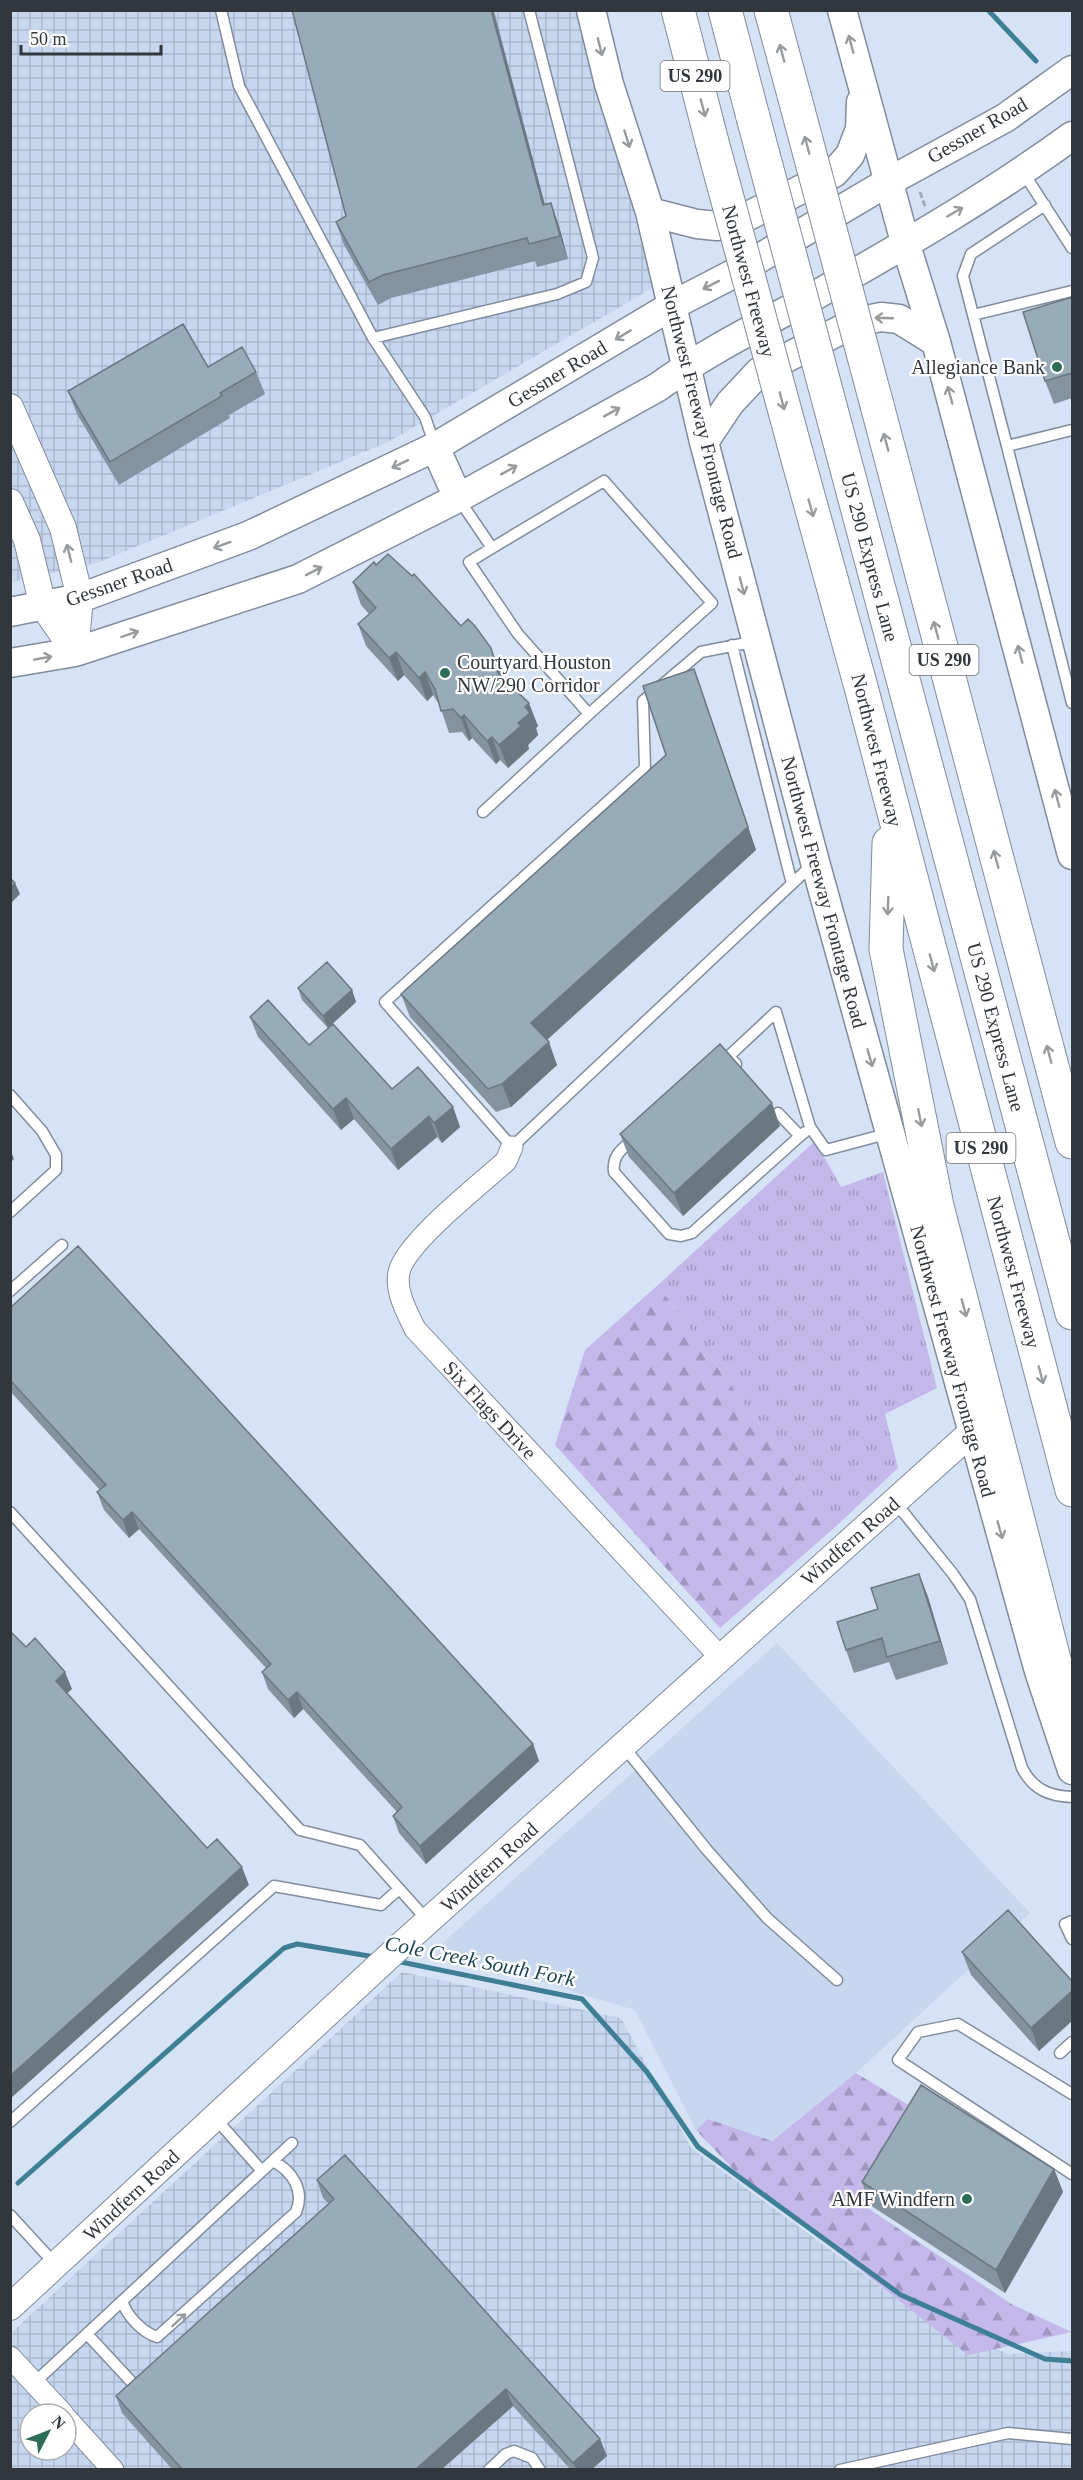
<svg xmlns="http://www.w3.org/2000/svg" width="1083" height="2480" font-family="'Times New Roman',serif">
	<defs>
		<pattern id="industrial-grid" width="8" height="8" patternUnits="userSpaceOnUse" patternTransform="scale(1.5)"><rect width="8" height="8" fill="#c6d7ef"/><path d="M0 4h8M4 0v8" fill="none" stroke="#abb9ce"/></pattern>
		<pattern id="grass-tufts" width="24" height="20" patternUnits="userSpaceOnUse" patternTransform="scale(1.5)"><rect width="24" height="20" fill="#c4b8eb"/><path d="M3 7l-1-3M5 7V3M7 7l1-3M15 17l-1-3M17 17v-4M19 17l1-3" fill="none" stroke="#a096c0"/></pattern>
		<pattern id="forest-firs" width="22" height="20" patternUnits="userSpaceOnUse" patternTransform="scale(1.5)"><rect width="22" height="20" fill="#c4b8eb"/><path d="M5 1l3.5 6h-7zM16 11l3.5 6h-7z" fill="#a096c0"/></pattern>
	</defs>
	<rect width="100%" height="100%" fill="#d6e2f5"/>
	<path fill="#c6d7ef" d="M777 1643 1030 1913 856 2073 771 2141 709 2119 696 2130 635 2010 435 1950Z"/>
	<path fill="url(#industrial-grid)" fill-rule="evenodd" d="M10 11H601L661 283 388 442 97 563 11 582Z
		M402 1972 621 2018 691 2148 911 2309 1008 2354 1072 2351V2469L11 2470V2333ZM30 2414H66V2450H30Z"/>
	<path fill="url(#grass-tufts)" d="M815 1141 841 1187 883 1172 937 1388 885 1414 898 1468 834 1528 658 1285Z"/>
	<path fill="url(#forest-firs)" d="M658 1285 834 1528 720 1628 555 1445 585 1350Z
		M856 2073 920 2112 863 2205 1013 2305 1072 2332 968 2355 734 2170 696 2130 708 2119 772 2141Z"/>
	<g fill="none" stroke-linecap="round" stroke-linejoin="round">
		<path stroke="#3f7f96" stroke-width="5" d="M988 10 1036 61
			M396 1961 582 1999 647 2072 698 2147 901 2295 1045 2359 1072 2361
			M18 2183 284 1948 297 1944 375 1957"/>
		<defs>
			<path id="service" d="M221 10 239 86 373 338 557 294 586 282 593 258 529 10
				M1023 172 1072 248
				M973 315 1072 291
				M373 338 425 417 435 446
				M1072 430 1007 446 1072 703
				M1007 446 963 276 971 254 1045 205
				M458 498 492 548 604 481 712 603 589 714 518 634 469 562 492 548
				M757 641 701 652 643 701 645 768 385 1002 512 1147 812 865
				M732 645 792 884
				M483 812 589 714
				M736 1064 729 1056 776 1012 810 1127 826 1150 890 1133
				M10 1095 42 1131 56 1155V1170L10 1212
				M778 1113 800 1136 805 1132
				M634 1139C622 1149 612 1155 614 1172L669 1234 681 1236 692 1233 800 1136
				M10 1291 62 1245
				M895 1502 953 1574 970 1599 1022 1768C1033 1789 1048 1796 1072 1797
				M10 1512 300 1830 360 1845 428 1921
				M624 1747 707 1850 767 1918 837 1980
				M1072 1921 1065 1924 1072 1939
				M1060 2053 1072 2042
				M1072 2094 958 2024 918 2032 898 2060 1072 2174
				M215 2118 262 2171
				M10 2122 274 1886 381 1905 399 1889
				M10 2215 56 2265
				M122 2301C127 2316 142 2332 157 2337L296 2212C305 2190 292 2171 273 2161
				M87 2334 138 2389
				M34 2383 292 2143
				M489 2470 506 2454 514 2451 532 2458 540 2470
				M840 2470 1008 2433 1072 2439"/>
			<path id="minor" d="M512 1147 506 1161C481 1184 406 1242 399 1272 395 1292 407 1312 415 1329L722 1659
				M10 2357 63 2414
				M66 2418 113 2470"/>
			<path id="tertiary" d="M10 407 63 528 80 598 75 652
				M10 502 27 540 43 606 75 652
				M10 2307 398 1948 973 1431"/>
			<path id="secondary" d="M591 10 609 84 650 212 704 442 815 862 1039 1671 1072 1770
				M842 10 905 242 936 342 1072 855
				M650 212 697 224 717 226 736 222 834 173 850 155 860 129 861 102
				M704 442 730 403 759 372 856 322 881 317 899 319 936 342
				M435 447 458 498
				M10 612 80 598 248 536 435 447 673 305 731 275 888 182 1005 118 1072 70
				M10 663 75 652 298 579 458 498 658 387C707 351 763 324 816 295 903 246 991 195 1072 136"/>
			<path id="motorway" d="M678 10 712 142
				M725 10 753 117
				M771 10 794 95
				M877 405 1072 1142
				M836 428 1072 1313
				M796 452 861 687 1072 1490
				M889 843 886 949 937 1206 1072 1729"/>
		</defs>
		<use href="#service" stroke="#818c9d" stroke-width="13"/>
		<use href="#minor" stroke="#818c9d" stroke-width="23"/>
		<use href="#tertiary" stroke="#818c9d" stroke-width="28"/>
		<use href="#secondary" stroke="#818c9d" stroke-width="31"/>
		<use href="#motorway" stroke="#818c9d" stroke-width="35"/>
		<path stroke="#9fa9b8" stroke-width="3" stroke-dasharray="6 3" stroke-linecap="butt" d="M920 192 925 206"/>
		<use href="#service" stroke="#fff" stroke-width="10"/>
		<use href="#minor" stroke="#fff" stroke-width="21"/>
		<use href="#tertiary" stroke="#fff" stroke-width="26"/>
		<use href="#secondary" stroke="#fff" stroke-width="28"/>
		<use href="#motorway" stroke="#fff" stroke-width="33"/>
		<defs>
			<path id="motorway-bridge" d="M794 95 877 405
				M753 117 836 428
				M712 142 796 452"/>
		</defs>
		<use href="#motorway-bridge" stroke="#818c9d" stroke-width="35" stroke-linecap="butt"/>
		<use href="#motorway-bridge" stroke="#fff" stroke-width="33"/>
	</g>
	<path fill="#83939f" d="M292 10H496L494 11 545 205 551 203 559 226 568 259 537 267 535 261 391 298 378 305 344 245 336 222 346 216Z
		M1072 297V398L1054 404 1045 381Z
		M208 367 256 372 265 394 229 415 230 418 119 485 77 414 68 391Z
		M353 582 501 675 538 726 536 728 538 735 528 745 529 749 508 768 500 760 496 764 472 738 469 741 462 732 449 733 440 706 433 695 427 701 404 675 398 681 366 646 358 624 369 614 361 605Z
		M702 692 756 850 547 1040 557 1065 511 1107 496 1112 410 1017 401 994 666 755Z
		M298 988 352 990 356 1002 328 1028 302 1000Z
		M250 1017 309 1045 392 1089 453 1107 460 1127 442 1143 437 1137 398 1170 354 1119 341 1130 258 1037Z
		M780 1126 683 1216 629 1157 620 1134Z
		M10 1308 533 1744 539 1761 426 1864 399 1833 393 1816 397 1812 303 1709 294 1718 268 1689 262 1672 266 1668 139 1529 129 1538 104 1510 97 1492 100 1490 10 1391Z
		M919 1574 928 1597 948 1664 896 1680 889 1662 854 1673 846 1650Z
		M962 1952 1072 1981 1039 2051 971 1975Z
		M1054 2169 1063 2192 1005 2293 870 2205 862 2182Z
		M317 2180 607 2456 592 2469H570L513 2406 442 2469H172L122 2413 116 2396 329 2204 323 2198Z"/>
	<path fill="#6a7882" d="M491 10H493L551 228 543 205Z
		M551 203 559 226 568 259 560 236Z
		M491 648 500 671 507 696 498 673Z
		M396 652 404 675 398 681 389 658Z
		M694 669 756 850 540 1046 531 1023 748 827Z
		M425 672 433 695 427 701 419 678Z
		M529 703 538 726 536 728 538 735 528 745 529 749 508 768 499 745 518 723 525 707Z
		M464 715 472 738 469 741 461 718Z
		M492 737 500 760 496 764 487 741Z
		M15 883 20 894 10 904V888Z
		M352 990 356 1002 328 1028 323 1016Z
		M549 1042 557 1065 511 1107 502 1084Z
		M346 1098 354 1119 341 1130 333 1109Z
		M772 1103 780 1126 683 1216 674 1193Z
		M453 1107 460 1127 442 1143 434 1123Z
		M429 1116 437 1137 398 1170 391 1149Z
		M10 1149 14 1159 10 1163Z
		M132 1512 139 1529 129 1538 123 1520Z
		M919 1574 928 1597 948 1664 940 1641Z
		M65 1672 72 1689 62 1698 56 1681Z
		M297 1692 303 1709 294 1718 288 1700Z
		M533 1744 539 1761 426 1864 420 1846Z
		M242 1867 249 1885 10 2099V2076Z
		M1072 1991V2021L1039 2051 1031 2028Z
		M1054 2169 1063 2192 1005 2293 996 2270Z
		M506 2389 513 2406 442 2469H416Z
		M600 2439 607 2456 592 2469H576L573 2463Z"/>
	<path fill="#98abb9" stroke="#6a7882" stroke-width="1.5" d="M292 10H491L543 205 551 203 560 236 529 244 527 238 383 275 369 282 336 222 346 216Z
		M1072 297V373L1045 381 1023 312Z
		M183 324 208 367 242 347 256 372 220 393 222 396 110 462 68 391Z
		M388 554 412 576 414 574 461 626 468 619 475 626 491 648 498 673 529 703 525 707 530 713 518 723 521 726 499 745 492 737 487 741 464 715 461 718 453 709 441 711 435 689 425 672 419 678 396 652 389 658 358 624 376 608 353 582 374 562 376 565Z
		M694 669 748 827 531 1023 549 1042 502 1084 488 1089 401 994 666 755 643 686Z
		M10 878 15 883 10 888Z
		M327 962 352 990 323 1016 298 988Z
		M268 1000 309 1045 333 1024 392 1089 418 1067 453 1107 434 1123 429 1116 391 1149 346 1098 333 1109 250 1017Z
		M720 1044 772 1103 674 1193 620 1134Z
		M78 1246 533 1744 420 1846 393 1816 402 1807 297 1692 288 1700 262 1672 271 1664 132 1512 123 1520 97 1492 106 1485 10 1380V1308Z
		M919 1574 940 1641 887 1657 882 1638 846 1650 837 1622 878 1609 871 1588Z
		M10 1631 26 1647 35 1638 65 1672 56 1681 207 1848 217 1839 242 1867 10 2076Z
		M1008 1910 1072 1981V1991L1031 2028 962 1952Z
		M921 2085 1054 2169 996 2270 862 2182Z
		M345 2155 600 2439 573 2463 506 2389 416 2469H182L116 2396 334 2199 317 2180Z"/>
	<defs><path id="oneway-shaft" d="M-6 0H5M1.5-3L5.5 0L1.5 3" fill="none" stroke-width="1.6" stroke-linecap="round" stroke-linejoin="round" transform="scale(1.5)"/></defs>
	<g stroke="#989b9e">
		<use href="#oneway-shaft" transform="translate(851 44) rotate(-105)"/>
		<use href="#oneway-shaft" transform="translate(600 47) rotate(76)"/>
		<use href="#oneway-shaft" transform="translate(782 53) rotate(-105)"/>
		<use href="#oneway-shaft" transform="translate(703 108) rotate(75)"/>
		<use href="#oneway-shaft" transform="translate(627 139) rotate(73)"/>
		<use href="#oneway-shaft" transform="translate(807 145) rotate(-105)"/>
		<use href="#oneway-shaft" transform="translate(955 212) rotate(-30)"/>
		<use href="#oneway-shaft" transform="translate(711 285) rotate(153)"/>
		<use href="#oneway-shaft" transform="translate(884 318) rotate(-178)"/>
		<use href="#oneway-shaft" transform="translate(623 335) rotate(149)"/>
		<use href="#oneway-shaft" transform="translate(950 395) rotate(-105)"/>
		<use href="#oneway-shaft" transform="translate(782 401) rotate(75)"/>
		<use href="#oneway-shaft" transform="translate(612 412) rotate(-29)"/>
		<use href="#oneway-shaft" transform="translate(886 442) rotate(-105)"/>
		<use href="#oneway-shaft" transform="translate(400 464) rotate(155)"/>
		<use href="#oneway-shaft" transform="translate(509 470) rotate(-29)"/>
		<use href="#oneway-shaft" transform="translate(811 508) rotate(74)"/>
		<use href="#oneway-shaft" transform="translate(222 545) rotate(160)"/>
		<use href="#oneway-shaft" transform="translate(69 553) rotate(-104)"/>
		<use href="#oneway-shaft" transform="translate(314 571) rotate(-27)"/>
		<use href="#oneway-shaft" transform="translate(742 586) rotate(75)"/>
		<use href="#oneway-shaft" transform="translate(936 630) rotate(-105)"/>
		<use href="#oneway-shaft" transform="translate(130 634) rotate(-18)"/>
		<use href="#oneway-shaft" transform="translate(1020 654) rotate(-105)"/>
		<use href="#oneway-shaft" transform="translate(43 658) rotate(-10)"/>
		<use href="#oneway-shaft" transform="translate(1057 798) rotate(-105)"/>
		<use href="#oneway-shaft" transform="translate(996 859) rotate(-105)"/>
		<use href="#oneway-shaft" transform="translate(888 906) rotate(92)"/>
		<use href="#oneway-shaft" transform="translate(932 963) rotate(75)"/>
		<use href="#oneway-shaft" transform="translate(1049 1054) rotate(-105)"/>
		<use href="#oneway-shaft" transform="translate(870 1058) rotate(74)"/>
		<use href="#oneway-shaft" transform="translate(920 1118) rotate(79)"/>
		<use href="#oneway-shaft" transform="translate(964 1308) rotate(75)"/>
		<use href="#oneway-shaft" transform="translate(1041 1375) rotate(75)"/>
		<use href="#oneway-shaft" transform="translate(1000 1530) rotate(74)"/>
		<use href="#oneway-shaft" transform="translate(179 2320) rotate(-43)"/>
	</g>
	<g fill="#306d58" stroke="#fff" stroke-width="2">
		<circle cx="1057" cy="367" r="6"/>
		<circle cx="445" cy="673" r="6"/>
		<circle cx="967" cy="2199" r="6"/>
	</g>
	<g text-anchor="middle" stroke-width="4.5" stroke-linejoin="round" paint-order="stroke">
		<g fill="#fff" stroke="#707378" stroke-width="1.5">
			<rect x="660.5" y="61" width="69" height="30" rx="4.5"/>
			<rect x="909.5" y="645" width="69" height="30" rx="4.5"/>
			<rect x="946.5" y="1133" width="69" height="30" rx="4.5"/>
		</g>
		<g font-size="18" font-weight="bold" fill="#32373e">
			<text x="695" y="82">US 290</text>
			<text x="944" y="666">US 290</text>
			<text x="981" y="1154">US 290</text>
		</g>
		<g font-size="20" fill="#32373e" stroke="#fff">
			<text transform="translate(977 130) rotate(-30)" y="7">Gessner Road</text>
			<text transform="translate(749 281) rotate(75)" y="7">Northwest Freeway</text>
			<text transform="translate(557 374) rotate(-31)" y="7">Gessner Road</text>
			<text transform="translate(702 422) rotate(76)" y="7">Northwest Freeway Frontage Road</text>
			<text transform="translate(870 557) rotate(75)" y="7">US 290 Express Lane</text>
			<text transform="translate(119 582) rotate(-19)" y="7">Gessner Road</text>
			<text transform="translate(877 750) rotate(76)" y="7">Northwest Freeway</text>
			<text transform="translate(824 892) rotate(75)" y="7">Northwest Freeway Frontage Road</text>
			<text transform="translate(996 1027) rotate(75)" y="7">US 290 Express Lane</text>
			<text transform="translate(1014 1272) rotate(75)" y="7">Northwest Freeway</text>
			<text transform="translate(953 1361) rotate(75)" y="7">Northwest Freeway Frontage Road</text>
			<text transform="translate(490 1410) rotate(47)" y="7">Six Flags Drive</text>
			<text transform="translate(850 1541) rotate(-41)" y="7">Windfern Road</text>
			<text transform="translate(489 1867) rotate(-42)" y="7">Windfern Road</text>
			<text transform="translate(131 2195) rotate(-43)" y="7">Windfern Road</text>
		</g>
		<g font-size="20" fill="#32373e" stroke="#fff" text-anchor="end">
			<text x="1045" y="374">Allegiance Bank</text>
			<text x="457" y="669" text-anchor="start">Courtyard Houston<tspan x="457" dy="23">NW/290 Corridor</tspan></text>
			<text x="955" y="2206">AMF Windfern</text>
		</g>
		<g font-size="21" font-style="italic" fill="#1c4452" stroke="#fff">
			<text transform="translate(480 1961) rotate(11)" y="7">Cole Creek South Fork</text>
		</g>
	</g>
	<rect width="1083" height="2480" fill="none" stroke="#32373e" stroke-width="24"/>
	<g transform="translate(48 2432) rotate(48)"><circle r="28" fill="#ffffff" stroke="#adafb2" stroke-width="1.5"/>
	<path d="M0-4.5L10 22L0 15L-10 22Z" fill="#306d58"/>
	<text y="-9" font-size="16" font-weight="bold" text-anchor="middle" fill="#32373e">N</text>
	</g>
	<path d="M21 45v9h140v-9" fill="none" stroke="#32373e" stroke-width="3"/>
	<text x="30" y="45" font-size="18" fill="#32373e" stroke="#ffffff" stroke-width="4.5" paint-order="stroke">50 m</text>
</svg>
